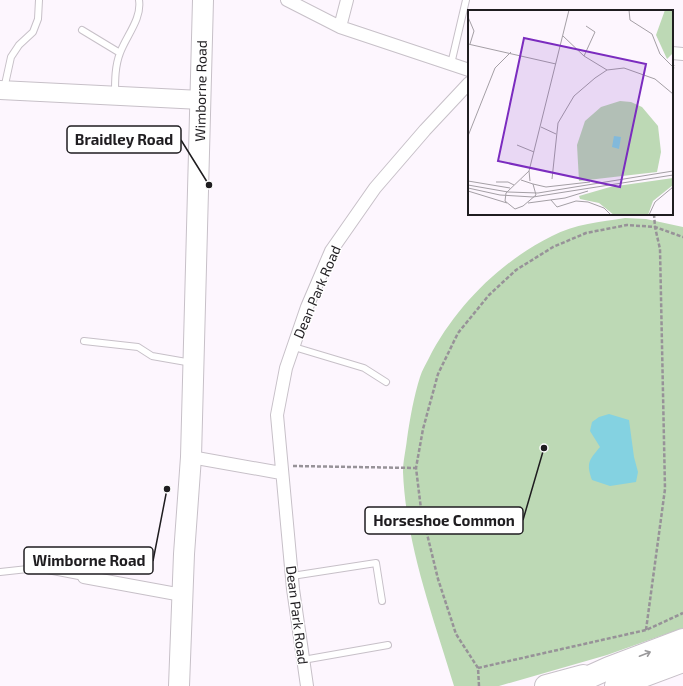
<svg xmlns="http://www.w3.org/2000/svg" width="683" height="686" font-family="'Exo 2',sans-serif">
	<rect width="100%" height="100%" fill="#fdf6fe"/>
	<path fill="#bdd9b5" d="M625 218 646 219 683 227V628L607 655 499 686H454C433 616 406 545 403 472 403 461 406 449 407 439 410 418 414 396 420 377 422 370 426 364 429 358 455 307 501 261 552 236 574 224 601 222 625 218Z"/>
	<path fill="#84d2e1" d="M609 414 629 420 634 457 638 472 636 482 610 486 592 480C586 463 589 460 600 447L590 431 592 422 599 417Z"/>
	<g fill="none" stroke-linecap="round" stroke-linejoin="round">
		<defs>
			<path id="lane" d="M82 30 120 53
				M451 64 466 0
				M4 89 11 57 19 45 33 32 38 19 39 0
				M115 94C115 80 115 66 120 53 126 36 142 19 139 0
				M84 341 138 347 152 356 192 363
				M294 347 364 368 386 382
				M0 572 37 568 84 577
				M292 576 376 563 382 601
				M303 660 388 645"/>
			<path id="street" d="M287 0 340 27 469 70
				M340 27 347 0
				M672 53 683 54
				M191 457 281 473
				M84 577 182 595
				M307 686 293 589 277 415 286 368 307 307 331 251 375 188 425 130 469 83"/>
			<path id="secondary" d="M0 90 201 100"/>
			<path id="primary" d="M179 686 184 554 191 457 203 0"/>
			<path id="highway" d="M546 686 583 676
				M569 686 609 668 683 640
				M616 686 683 661"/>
		</defs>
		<use href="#lane" stroke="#c7c0c8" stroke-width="8"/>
		<use href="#street" stroke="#c7c0c8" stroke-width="14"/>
		<use href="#secondary" stroke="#c7c0c8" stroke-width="20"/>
		<use href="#primary" stroke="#c7c0c8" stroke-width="22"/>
		<use href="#highway" stroke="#c7c0c8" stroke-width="24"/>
		<path stroke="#979298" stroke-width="2.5" stroke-dasharray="4 2" stroke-linecap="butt" d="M672 71 674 65
			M293 466 416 468
			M646 630 665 489 660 249 655 227 654 214
			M478 668 456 634 438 579 421 509 416 468 423 429 438 374 458 333 489 295 516 270 553 247 586 233 627 225 655 227 683 237
			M479 686 478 668 646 630 683 613"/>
		<use href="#lane" stroke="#fff" stroke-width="6"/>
		<use href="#street" stroke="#fff" stroke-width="12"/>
		<use href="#secondary" stroke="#fff" stroke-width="18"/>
		<use href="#primary" stroke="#fff" stroke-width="20"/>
		<use href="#highway" stroke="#fff" stroke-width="22"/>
	</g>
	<defs><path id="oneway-shaft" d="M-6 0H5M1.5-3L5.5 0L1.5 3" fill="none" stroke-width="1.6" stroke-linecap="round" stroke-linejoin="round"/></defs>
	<use stroke="#9a999b" href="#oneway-shaft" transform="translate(645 654) rotate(-21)"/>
	<g text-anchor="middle" stroke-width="3" stroke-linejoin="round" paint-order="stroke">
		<g font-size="14" fill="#1f1d20" stroke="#fff">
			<text transform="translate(201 91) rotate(-89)" y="5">Wimborne Road</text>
			<text transform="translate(317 292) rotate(-67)" y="5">Dean Park Road</text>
			<text transform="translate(297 615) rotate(83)" y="5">Dean Park Road</text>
		</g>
	</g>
	<g transform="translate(468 10)">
		<rect width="205" height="205" fill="#fdf6fe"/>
		<path d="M197 0H205V43L199 49 188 25ZM152 91 163 92 174 97 190 116 193 142 189 162 111 171 109 135 117 111 133 97ZM205 168V175L185 191 180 205H146L131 193 112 189 111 186 142 177Z" fill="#bdd9b5"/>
		<path d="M146 126 153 127 151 139 144 137Z" fill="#84d2e1"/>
		<path fill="none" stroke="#a49fa5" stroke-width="1" d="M161 0 162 10 184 24 192 44 205 57M0 7 6 21 2 34M95 26 116 46 139 60M0 34 88 54M116 46 127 22 118 16M73 117 88 124M0 126 27 58 43 42M49 135 66 142M84 169 90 113 106 86 127 68 139 60 156 58 187 69 205 84M53 170 65 174 68 185 55 196 47 199 37 191 38 183 61 161M0 171 42 178M62 171 61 161 101 0M28 172H40L46 175M65 174 78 177 122 172M0 175 40 182 70 183 205 161M0 178 32 185 65 187 205 165M0 181 39 193M83 190 89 197 108 191 120 192 136 198 143 205M60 193 97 188 120 181M181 205 187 192 205 177"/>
		<path fill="#7b2cbf" fill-opacity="0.15" stroke="#7b2cbf" stroke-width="2" d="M56 28 178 54 152 177 30 151Z"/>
		<rect width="205" height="205" fill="none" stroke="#1f1d20" stroke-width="2"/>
	</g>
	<path fill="none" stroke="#1f1d20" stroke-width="1.5" d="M209 185L181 140M544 448L523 520M167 489L153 561"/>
	<g fill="#1f1d20" stroke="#fff" stroke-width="1.5">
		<circle cx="209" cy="185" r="4"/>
		<circle cx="544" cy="448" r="4"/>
		<circle cx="167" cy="489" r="4"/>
	</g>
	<g fill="#fff" stroke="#1f1d20" stroke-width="1.5">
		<rect x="67" y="126" width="114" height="27" rx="4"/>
		<rect x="365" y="507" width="158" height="27" rx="4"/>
		<rect x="24" y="547" width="129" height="27" rx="4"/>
	</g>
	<g font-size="15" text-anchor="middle" font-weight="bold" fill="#1f1d20">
		<text x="124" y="145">Braidley Road</text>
		<text x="444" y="526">Horseshoe Common</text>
		<text x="89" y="566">Wimborne Road</text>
	</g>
</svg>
